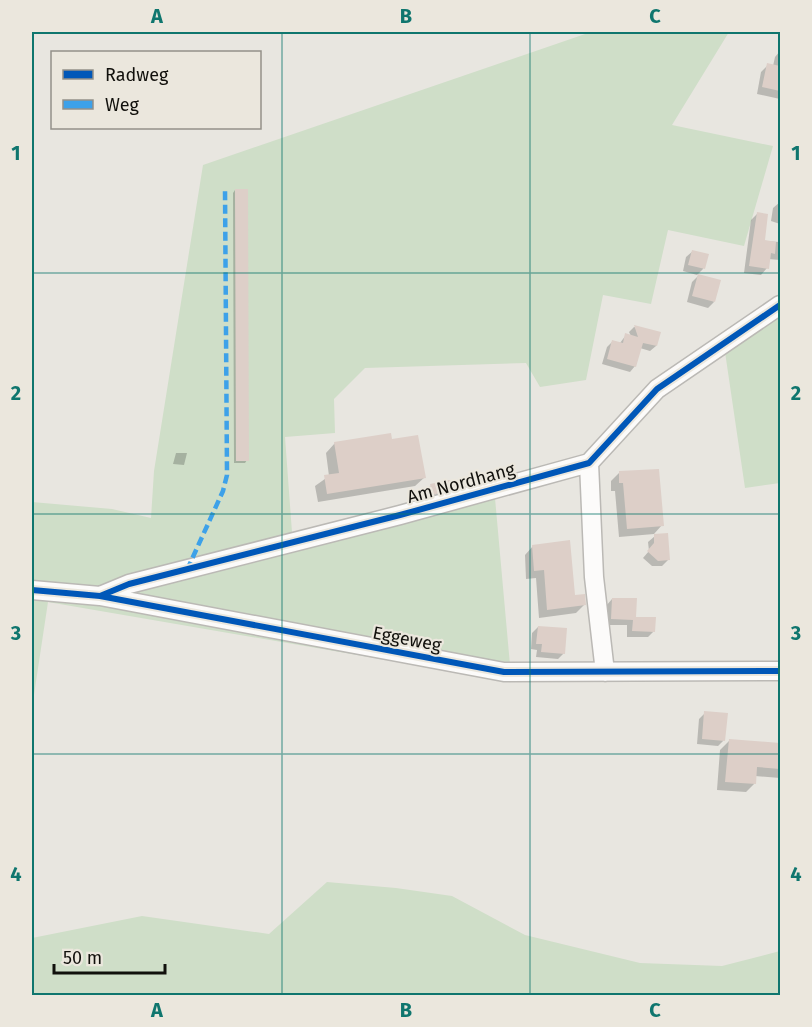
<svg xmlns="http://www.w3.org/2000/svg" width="812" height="1027" font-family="'Fira Sans',sans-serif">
	<rect width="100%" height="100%" fill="#e8e6e0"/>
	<path fill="#cfdec8" d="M591 32H729L672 125 773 146 744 246 668 230 651 304 603 295 586 380 540 387 526 363 365 368 334 399 335 433 285 437 293 546 495 498 510 665 514 682 48 602 32 708V502L112 509 151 518 154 471 203 165Z
		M780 315V483L745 488 725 352Z
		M327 882 396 888 452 896 525 935 640 963 722 966 780 951V995H32V938L142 916 269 934Z"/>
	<path fill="#0003" d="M780 51V99L757 94 761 72 768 65 773 66 775 57Z
		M235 190 247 460 245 463H234L233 193Z
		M780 202V224L771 221 773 208Z
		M757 214 763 241 780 242V260L768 259 767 268 761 275 744 273 751 220Z
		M693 251 707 255 703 269 697 275 683 271 686 257Z
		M698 276 714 302 708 308 687 302 692 282Z
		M634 327 659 333 656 346 650 351 640 348 635 366 630 372 602 364 607 347 613 341 620 343 626 335 631 336 629 332Z
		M335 443 425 477 415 486 318 502 315 486 329 476 326 453Z
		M176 453H187L184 465 173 464Z
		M619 473 662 525 654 534 619 537 615 491H611V481Z
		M430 486 456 487 430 496 428 488Z
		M655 536 668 560 662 566H652L643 558 649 551 648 542Z
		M533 546 573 597 584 605 576 613 539 618 536 578 526 579 525 555Z
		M612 599 635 619 654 631 648 637H627V625H606V606Z
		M538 627 564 653 558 659 536 657 537 650 531 649 532 633Z
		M705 713 724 740 718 746 697 744 699 719Z
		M729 741 780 745V778L755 776V783L746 792 717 790 720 750Z"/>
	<path fill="#ddcfc8" d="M767 63 780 66V91L762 87Z
		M235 189H248L249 461H236Z
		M757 212 768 214 765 240 776 242 775 254 771 253 769 269 749 266Z
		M692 250 709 254 705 269 688 265Z
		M698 274 721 280 715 302 692 296Z
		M634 325 661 332 657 346 643 343 636 367 607 359 612 340 623 343 625 333 638 337Z
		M391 433 392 439 418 435 426 478 327 494 324 475 339 473 334 442Z
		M659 469 664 526 627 529 623 483H619V471Z
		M449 480H455L457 488 432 495 430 484Z
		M668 533 670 560 658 561 647 551 654 543V534Z
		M570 540 575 595 585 594 586 605 547 610 544 570 534 571 532 545Z
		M612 598H637L636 617H656L655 632 632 631 633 620 611 619Z
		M538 626 567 628 565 654 541 652 542 644H536Z
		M704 711 728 713 725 741 702 739Z
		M729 739 780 743V769L757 767 756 784 725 782Z"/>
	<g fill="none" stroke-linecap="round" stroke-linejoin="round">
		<defs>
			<path id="minor" d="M589 463 594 577 605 672
				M32 590 100 596 504 672 780 671
				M100 596 129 584 400 515 589 463 657 389 780 305"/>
		</defs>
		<use href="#minor" stroke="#bbb9b5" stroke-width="21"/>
		<use href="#minor" stroke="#fcfbfa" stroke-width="18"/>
		<path stroke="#3da1e9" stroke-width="4.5" stroke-dasharray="9 4.5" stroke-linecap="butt" d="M187 570 223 491 227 475 225 189"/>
		<defs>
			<path id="cycleway" d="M32 590 100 596 504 672 780 671
				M100 596 129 584 400 515 589 463 657 389 780 305"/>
		</defs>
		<use href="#cycleway" stroke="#ebe7dd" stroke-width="10"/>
		<use href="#cycleway" stroke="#0057b8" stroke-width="6"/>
	</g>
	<path fill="none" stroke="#0f766e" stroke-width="1.5" stroke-opacity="0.55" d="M282 32V996M530 32V996M32 273H780M32 514H780M32 754H780"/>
	<g text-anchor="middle" stroke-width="4.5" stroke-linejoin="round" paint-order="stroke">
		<g font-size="18" fill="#11100c" stroke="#ebe7dd">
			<text transform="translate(461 483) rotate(-15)" y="6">Am Nordhang</text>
			<text transform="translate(407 639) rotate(11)" y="6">Eggeweg</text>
		</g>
	</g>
	<rect width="812" height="1027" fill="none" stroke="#ebe7dd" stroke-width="66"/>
	<rect x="51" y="51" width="210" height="78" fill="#ebe7dd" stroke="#949189" stroke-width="1.5"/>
	<rect x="63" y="70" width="30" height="9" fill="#0057b8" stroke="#949189" stroke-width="1.5"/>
	<text x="105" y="81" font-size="18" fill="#11100c">Radweg</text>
	<rect x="63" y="100" width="30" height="9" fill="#3da1e9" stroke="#949189" stroke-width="1.5"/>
	<text x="105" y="111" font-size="18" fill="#11100c">Weg</text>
	<path d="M54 964v9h111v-9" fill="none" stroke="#11100c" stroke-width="3"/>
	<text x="63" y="964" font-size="18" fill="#11100c" stroke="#ebe7dd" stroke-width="4.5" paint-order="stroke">50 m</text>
	<rect x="33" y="33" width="746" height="961" fill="none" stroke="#0f766e" stroke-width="2"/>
	<g font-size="20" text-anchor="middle" font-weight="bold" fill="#0f766e">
		<text x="157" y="23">A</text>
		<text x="406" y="23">B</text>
		<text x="655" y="23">C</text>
		<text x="16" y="160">1</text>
		<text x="796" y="160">1</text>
		<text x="16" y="400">2</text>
		<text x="796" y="400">2</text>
		<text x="16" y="640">3</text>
		<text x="796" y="640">3</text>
		<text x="16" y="881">4</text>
		<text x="796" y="881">4</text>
		<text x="157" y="1017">A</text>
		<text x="406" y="1017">B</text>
		<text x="655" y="1017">C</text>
	</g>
</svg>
